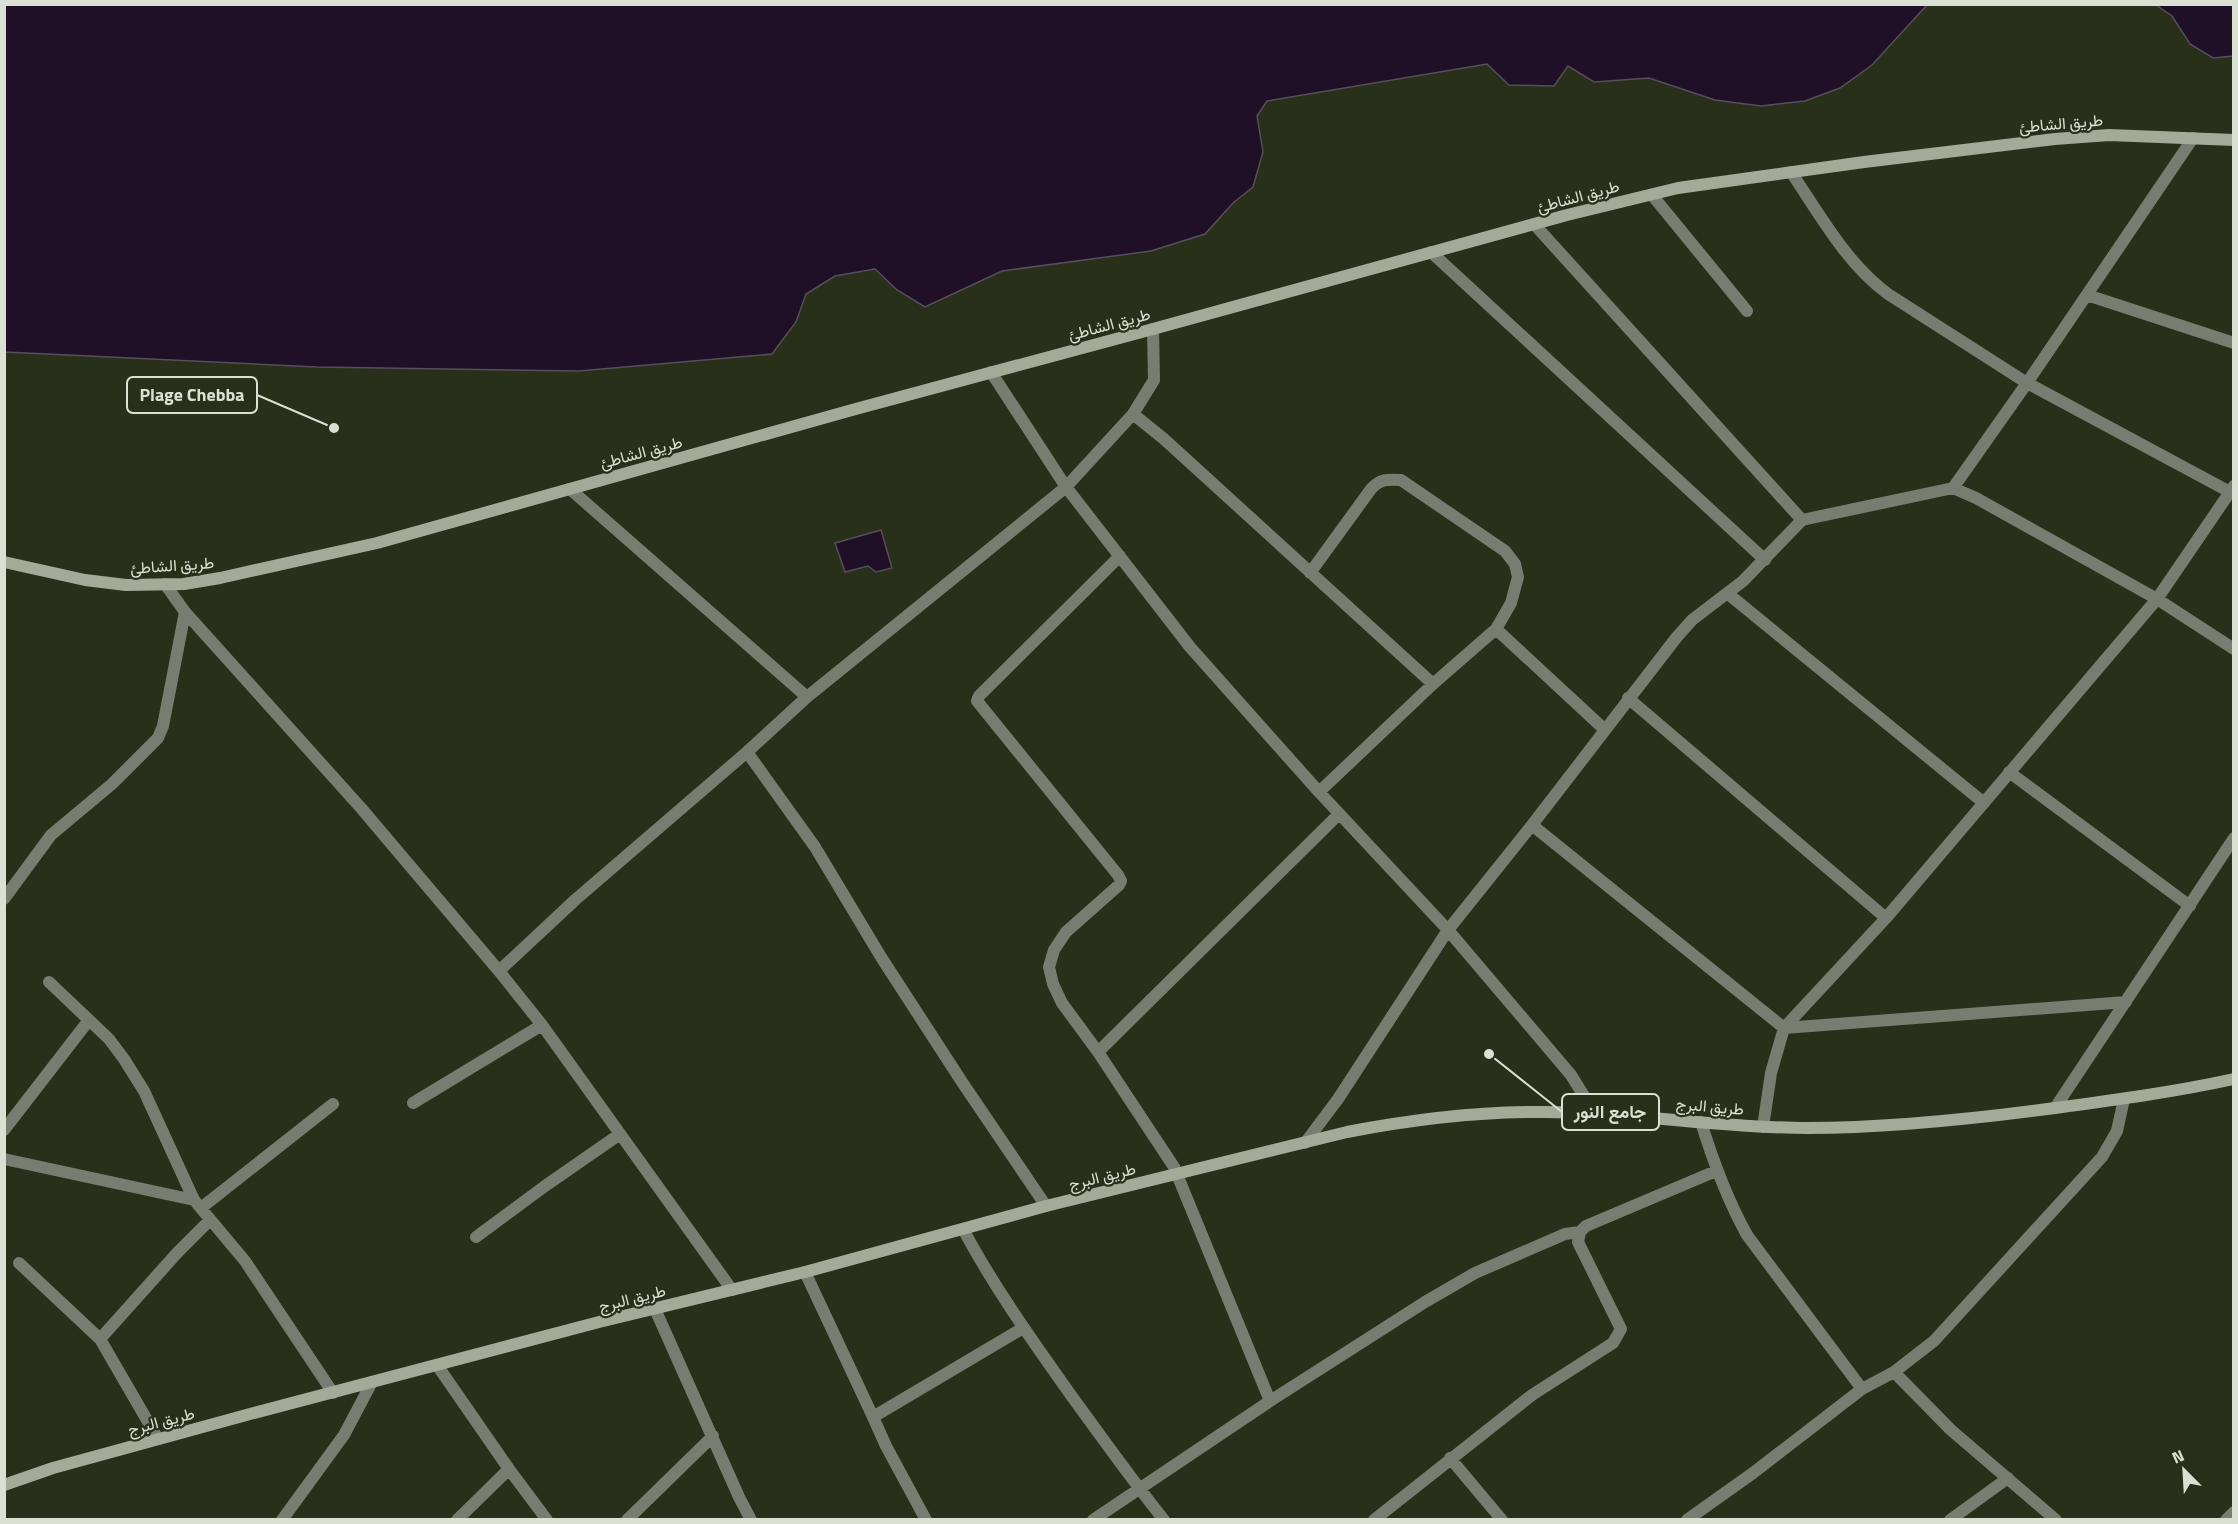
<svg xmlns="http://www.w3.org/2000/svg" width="2238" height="1524" font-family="'Titillium Web',Vazirmatn,sans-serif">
	<rect width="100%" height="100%" fill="#28301a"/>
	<path fill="#1f1028" stroke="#574e5b" stroke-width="1.5" d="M4 5 5 4 1927 5 1872 65 1840 88 1805 101 1761 106 1715 100 1649 78 1594 82 1568 66 1554 86 1509 85 1487 64 1267 101 1257 116 1263 152 1253 187 1233 203 1205 234 1151 251 1002 271 925 307 897 290 875 269 835 276 806 294 796 322 772 354 579 371 317 367 5 352Z
		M2156 5H2233V56L2213 58 2190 44 2172 16Z
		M881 530 892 568 876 572 868 566 845 572 835 543Z"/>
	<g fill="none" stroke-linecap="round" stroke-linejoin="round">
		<path stroke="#787d71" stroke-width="12" d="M1791 172C1820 215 1846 263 1888 294L2027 383 2230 492
			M1652 195 1747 311
			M1534 224 1802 520
			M1431 252 1765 560
			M2087 295 2234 343
			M991 372 1066 487 1190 647 1319 792 1448 930 1571 1075 1595 1114
			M1133 414 1164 439 1433 684
			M1953 488 2027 383 2193 138
			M570 489 807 697
			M1120 556 979 696 977 701 1118 875 1121 881 1119 885 1066 932 1054 950 1049 967 1053 984 1062 1003 1098 1052 1174 1167 1270 1401
			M1310 573 1371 489C1380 479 1387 479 1401 480L1505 551 1515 564 1518 577 1511 603 1496 629 1433 684 1319 792
			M165 584 185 612 361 808 499 971 542 1025 732 1290
			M1727 593 1984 803
			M1496 629 1604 729
			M1628 698 1886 918
			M747 752 815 847 881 957 962 1082 1046 1206
			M2009 772 2190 906
			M1532 825 1784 1028 2126 1002
			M4 899 51 835 112 784 158 738 163 726 185 612
			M499 971 575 900 747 752 807 697 1066 487 1133 414 1154 380 1153 329
			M49 982 109 1039 124 1059 144 1091 194 1200 245 1261 333 1393
			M1098 1052 1339 814
			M413 1103 542 1025
			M2055 1108 2234 838
			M1701 1122C1713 1161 1727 1199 1747 1235L1862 1389
			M1763 1127 1771 1073 1784 1028 1886 918 2157 599 2234 486
			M4 1130 89 1020
			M1305 1143 1338 1099 1448 930 1532 825 1676 638 1692 620 1743 581 1802 520 1953 488 1976 498 2157 599 2234 649
			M4 1159 194 1200
			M201 1208 333 1104
			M963 1229C995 1289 1034 1343 1073 1398 1103 1439 1132 1480 1164 1520
			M476 1237 545 1186 620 1134
			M19 1263 100 1339 158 1439
			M805 1272 873 1417
			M655 1309 739 1497 751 1520
			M100 1339 177 1253 210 1220
			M437 1365 509 1469 547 1520
			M1894 1372 1951 1430 2056 1520
			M1450 1458 1502 1520
			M282 1520 344 1435 372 1382
			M457 1520 509 1469
			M627 1520 713 1436
			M926 1520 886 1446 873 1417 1023 1328
			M1093 1520 1270 1401 1425 1302 1475 1273 1565 1234 1580 1232
			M1374 1520 1532 1395 1613 1343 1621 1329 1578 1242 1580 1232 1586 1226 1716 1171
			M1687 1520 1753 1473 1862 1389 1894 1372 1934 1341 2102 1157 2117 1131 2124 1099
			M1950 1520 2008 1478
			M2226 1520 2234 1512"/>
		<path stroke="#a3aa98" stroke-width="12" d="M4 562 85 580 126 585 184 584 220 578 377 543 852 410 1153 329 1567 215 1678 188 1864 162 2055 139 2109 135 2234 140
			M4 1485 53 1468 250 1414 599 1322 805 1272 1046 1206 1347 1132C1410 1120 1472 1112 1536 1112 1626 1111 1716 1128 1807 1128 1890 1128 1973 1119 2055 1108 2115 1100 2174 1092 2234 1079"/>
	</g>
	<g text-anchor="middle" stroke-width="4.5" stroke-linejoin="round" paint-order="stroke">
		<g font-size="16" fill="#dae0d2" stroke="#28301a">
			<text transform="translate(2061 123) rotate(-5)" y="6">طريق الشاطئ</text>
			<text transform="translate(1578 196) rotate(-15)" y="6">طريق الشاطئ</text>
			<text transform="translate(1109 324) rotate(-15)" y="6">طريق الشاطئ</text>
			<text transform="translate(641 452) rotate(-15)" y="6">طريق الشاطئ</text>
			<text transform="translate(172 565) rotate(-4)" y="6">طريق الشاطئ</text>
			<text transform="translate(1710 1106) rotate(5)" y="6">طريق البرج</text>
			<text transform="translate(1102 1176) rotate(-14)" y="6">طريق البرج</text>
			<text transform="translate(632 1298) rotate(-14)" y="6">طريق البرج</text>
			<text transform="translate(161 1421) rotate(-15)" y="6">طريق البرج</text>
		</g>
	</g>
	<path fill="none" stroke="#dae0d2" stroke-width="2" d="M334 428L257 395M1489 1054L1562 1112"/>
	<g fill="#dae0d2" stroke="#28301a" stroke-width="2">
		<circle cx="334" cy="428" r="6"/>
		<circle cx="1489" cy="1054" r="6"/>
	</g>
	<g fill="#28301a" stroke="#dae0d2" stroke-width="2">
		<rect x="127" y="377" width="130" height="36" rx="6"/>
		<rect x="1562" y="1094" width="97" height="36" rx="6"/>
	</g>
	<g font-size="18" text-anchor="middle" font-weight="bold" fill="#dae0d2">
		<text x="192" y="401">Plage Chebba</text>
		<text x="1610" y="1118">جامع النور</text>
	</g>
	<rect width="2238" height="1524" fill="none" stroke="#dae0d2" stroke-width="12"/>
	<g transform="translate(2184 1470) rotate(336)" stroke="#28301a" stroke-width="4.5" paint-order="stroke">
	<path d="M0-4.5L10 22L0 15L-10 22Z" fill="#dae0d2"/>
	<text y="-9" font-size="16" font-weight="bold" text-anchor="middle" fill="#dae0d2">N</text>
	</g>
</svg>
